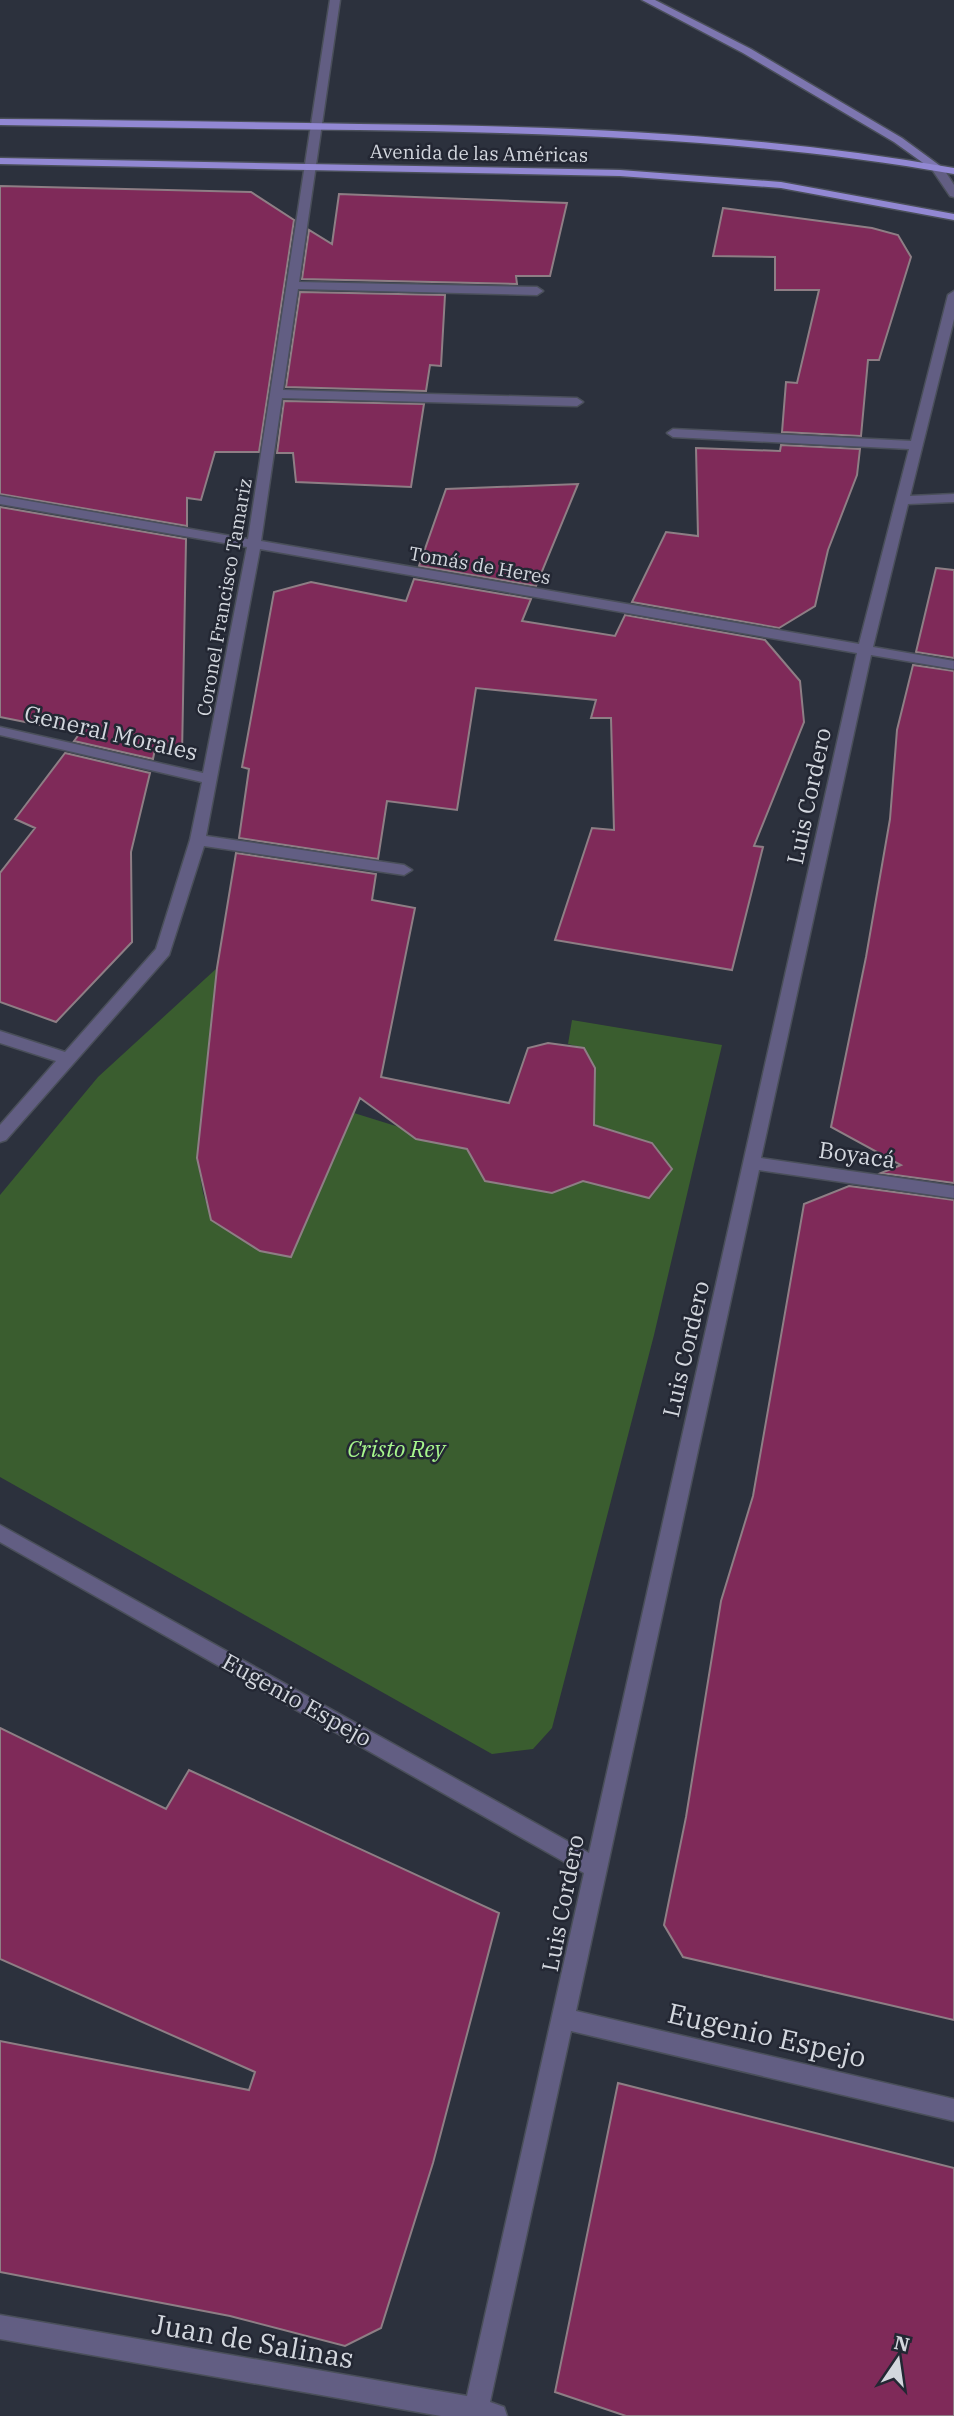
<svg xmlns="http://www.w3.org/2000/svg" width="954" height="2416" font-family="'IBM Plex Serif',serif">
	<rect width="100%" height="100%" fill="#2c313d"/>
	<path fill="#3a5d2f" d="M217 968 197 1158 203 1193 212 1220 260 1251 291 1256 354 1113 399 1127 416 1139 467 1149 485 1181 552 1193 583 1181 672 1169 652 1143 594 1124 595 1068 584 1048 568 1044 572 1020 722 1045 654 1335 552 1728 533 1749 492 1754 0 1477V1195L98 1077Z"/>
	<path fill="#7f2a59" stroke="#8e7e85" stroke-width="2" d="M0 186 251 192 294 220 259 452H215L201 500 187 498V526L0 494Z
		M339 194 567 203 550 276H516L517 284 302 279 309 230 332 244Z
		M723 208 872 228 898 235 911 257 879 360H868L861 436 782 432 786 382 797 383 819 290H775V257L713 256Z
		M300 292 445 295 441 366 430 365 426 391 286 387Z
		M284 401 424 404 411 487 296 482 293 453H277Z
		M781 445 860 449 857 475 828 550 815 606 779 628 632 602 666 532 698 536 696 448 780 451Z
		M578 484 536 586 419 566 446 489Z
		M0 507 186 539 182 755 155 749 153 759 74 741 80 733 0 717Z
		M936 568 954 570V658L916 652Z
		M414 579 531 599 522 621 615 636 625 615 765 640 800 681 804 722 754 846 763 847 732 970 555 940 592 828 614 830 611 718H591L596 700 476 688 457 810 387 801 378 859 239 838 249 769 242 767 274 592 311 582 406 601Z
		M913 665 954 671V1183L881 1173 901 1165 831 1127 866 957 890 819 897 730Z
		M65 753 150 773 131 852 132 942 56 1022 0 1002V873L35 828 15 819Z
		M236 853 376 874 372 900 415 908 381 1077 509 1103 528 1048 548 1043 584 1048 595 1068 594 1125 652 1143 672 1169 649 1198 583 1181 552 1193 485 1181 467 1149 416 1139 360 1098 291 1257 260 1251 211 1220 197 1158 217 968Z
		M849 1186 954 1200V2020L683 1957 664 1925 686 1817 721 1601 753 1496 804 1204Z
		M0 1728 166 1809 189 1770 499 1913 433 2163 381 2328 345 2346 230 2316 0 2272V2041L249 2090 255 2072 0 1959Z
		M618 2083 954 2168V2416H626L555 2392Z"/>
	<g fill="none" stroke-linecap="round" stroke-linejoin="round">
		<defs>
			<path id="street" d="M330 0H340L299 282 537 287 543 291 537 295 298 289 283 390 577 398 583 402 577 406 282 398 261 541 859 644 909 449 673 437 667 433 673 429 911 441 948 295 954 291V319L910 496 954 494V502L908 504 873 647 954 661V669L871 655 761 1158 954 1186V1198L759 1170 576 2011 954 2099V2121L571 2031 490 2402 504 2407 507 2416H441L0 2339V2315L467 2396 584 1873 0 1542V1525L589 1853 857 653 260 549 206 836 404 865 412 870 404 875 204 846 169 955 6 1140 0 1142V1125L56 1061 0 1043V1031L65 1052 156 949 190 840 202 782 0 735V727L203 773 247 547 0 504V496L248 539Z
				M933 166 943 168 954 185V197L950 196 931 168Z"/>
			<path id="secondary" d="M642 0H655L751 49 902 138 943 168 933 170 894 142 743 53Z"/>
			<path id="primary" d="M0 119C120 120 240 122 359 124 559 126 757 133 954 168V174C757 139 559 133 359 130 240 129 120 127 0 125Z
				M0 158 620 170 781 182 954 214V220L781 188 620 176 0 164Z"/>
		</defs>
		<use href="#street" stroke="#4a4f5a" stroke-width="3"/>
		<use href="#secondary" stroke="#4a4f5a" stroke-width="3"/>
		<use href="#primary" stroke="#4a4f5a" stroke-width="3"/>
		<use href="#street" fill="#625e83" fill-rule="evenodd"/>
		<use href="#secondary" fill="#7d76b0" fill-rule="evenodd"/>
		<use href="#primary" fill="#9288d3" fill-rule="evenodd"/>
	</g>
	<g text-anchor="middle" stroke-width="5" stroke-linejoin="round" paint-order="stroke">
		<g font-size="19" fill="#d3d7de" stroke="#232733">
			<text transform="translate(479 153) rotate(1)" y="7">Avenida de las Américas</text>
			<text transform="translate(480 565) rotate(10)" y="7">Tomás de Heres</text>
			<text transform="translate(224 597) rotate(-80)" y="7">Coronel Francisco Tamariz</text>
		</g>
		<g font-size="23" fill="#d3d7de" stroke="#232733">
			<text transform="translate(111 733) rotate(13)" y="8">General Morales</text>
			<text transform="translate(809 796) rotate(-78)" y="8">Luis Cordero</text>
			<text transform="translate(857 1155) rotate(8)" y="8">Boyacá</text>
			<text transform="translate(686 1349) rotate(-77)" y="8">Luis Cordero</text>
			<text transform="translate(297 1700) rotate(29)" y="8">Eugenio Espejo</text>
			<text transform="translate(563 1903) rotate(-79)" y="8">Luis Cordero</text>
		</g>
		<g font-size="23" font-style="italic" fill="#a7f78d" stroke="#232733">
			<text x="396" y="1457">Cristo Rey</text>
		</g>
		<g font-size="28" fill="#d3d7de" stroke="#232733">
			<text transform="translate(767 2035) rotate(13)" y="10">Eugenio Espejo</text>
			<text transform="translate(253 2341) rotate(10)" y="10">Juan de Salinas</text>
		</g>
	</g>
	<g transform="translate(898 2360) rotate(13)" stroke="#232733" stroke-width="5" paint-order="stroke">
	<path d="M0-5L12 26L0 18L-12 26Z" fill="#d3d7de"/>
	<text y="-10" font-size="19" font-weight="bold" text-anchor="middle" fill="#d3d7de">N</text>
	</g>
</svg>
